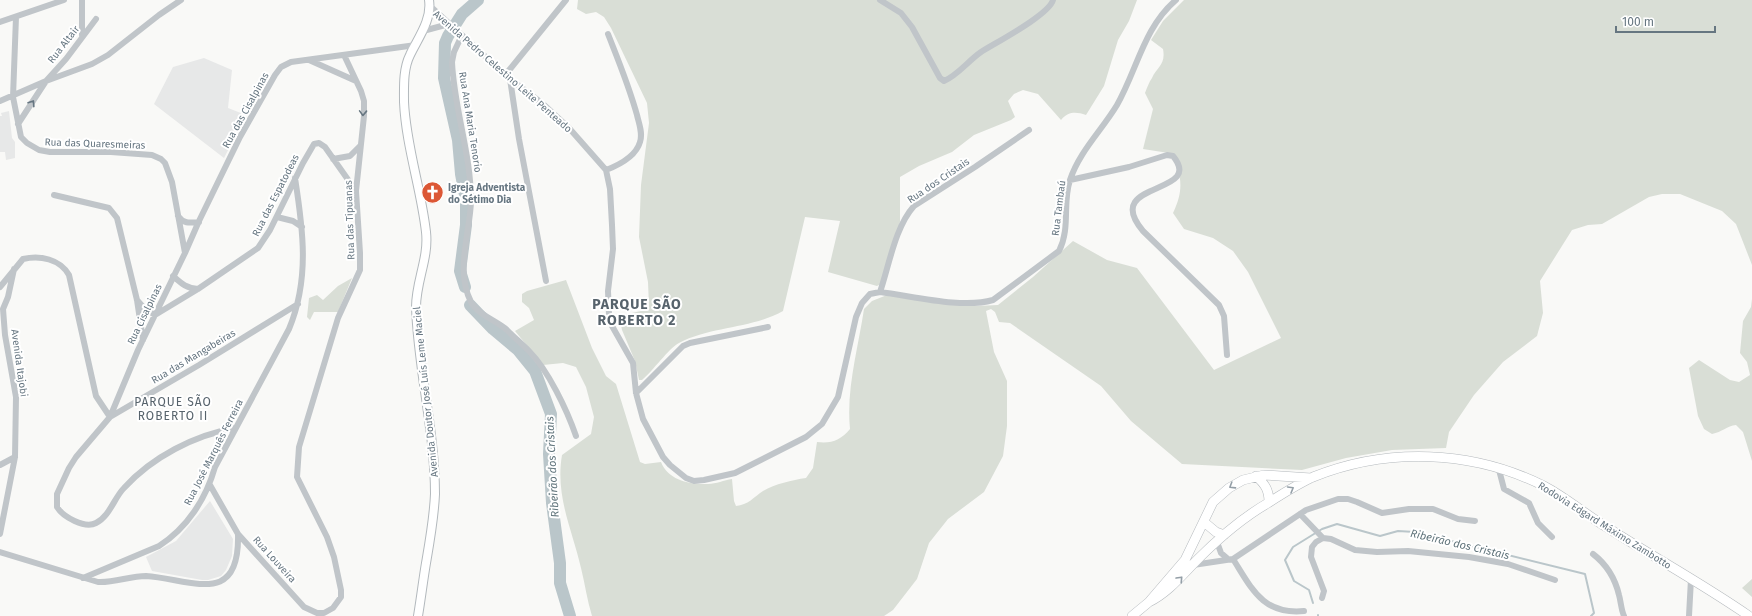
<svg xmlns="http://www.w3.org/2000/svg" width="1752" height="616" font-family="'Fira Sans',sans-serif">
	<rect width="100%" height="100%" fill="#f9f9f7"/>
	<path fill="#e7e8e8" d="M204 58 232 70 228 108 246 115 224 158 154 104 173 67Z
		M9 111 12 138 15 142V158L6 160 5 152H0V116H2L1 113Z
		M210 501 233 539 232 556 226 570 221 576 208 580H202L152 571 146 557 176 541Z"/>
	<path fill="#d9ded6" d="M578 0H1137L1129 21 1118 40 1104 86 1086 115C1076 112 1069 111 1061 120L1038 94 1023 90 1014 94 1008 101 1015 117 1011 120 974 135 952 152 919 166 900 177V222L881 284 877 286 828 272 840 221 805 217 783 311C751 329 712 326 679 343 670 347 652 372 642 380H639L635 361 622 330 619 316 645 310 649 306 648 282 639 237 641 185 649 123 647 103 611 28 604 17 596 12 586 14 577 9Z
		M1184 0H1752V265L1736 224 1722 211 1680 194H1662L1649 197 1602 224 1588 225 1572 230 1540 281 1543 313 1537 336 1503 362 1474 395 1449 432 1446 448 1392 450 1346 458 1302 470 1182 464 1131 421 1101 386 1010 323 999 322 995 312 991 309 986 311 994 352 1007 381V426L1003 456 984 492 948 519 929 543 917 579 893 610 884 616H592C587 600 585 584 581 568 572 529 555 496 562 455L591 434 594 417 586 387 576 367 563 363 543 365 515 331 534 320 529 308 522 302V294L527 291 566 280 592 348 606 376 616 384 640 462 645 464 661 462C668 480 690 485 708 484 716 484 724 480 732 479L734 501 736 506C748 505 754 497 763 491 775 484 792 480 806 478L813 468 817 442C831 444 841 440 850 429 846 389 858 349 864 309L872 301 887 295 976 306 998 305 1033 277 1073 241 1107 260 1137 268 1214 370 1281 338 1248 272 1233 251 1213 238 1184 229 1173 213C1184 190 1181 179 1175 154L1143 149 1153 109 1145 93C1147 88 1149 82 1152 78 1157 67 1166 65 1163 49L1151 40 1163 21Z
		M352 278 338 312H314L310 320 307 317 309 298 317 295 323 300 338 286Z
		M1752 299V461L1743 432 1736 425C1727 426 1722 432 1712 434L1704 429 1698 416 1689 368 1699 360 1730 380 1739 382 1750 375 1747 362 1740 353 1743 321 1751 307Z
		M1752 579V597L1742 588Z"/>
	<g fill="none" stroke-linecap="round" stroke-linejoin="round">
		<path stroke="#bac6ca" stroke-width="2" d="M1313 603 1309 590 1294 581 1285 560 1293 547 1322 529 1337 524 1380 536 1398 531 1415 532 1585 574 1594 613 1591 616
			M1318 615V616"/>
		<path stroke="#bac6ca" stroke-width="12" d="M465 287 460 271 466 225V200L461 174 458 140 444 78 445 43 448 36 462 14 478 0
			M470 305 493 329 518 350 535 371 551 414 549 454 552 503 560 563V583L570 616"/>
		<defs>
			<path id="secondary" d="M418 616C421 598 423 581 426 563 430 540 434 518 435 494 435 431 418 369 416 307 416 281 429 258 426 232 421 188 406 146 404 102 404 87 403 69 410 55 418 38 432 20 429 0"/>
			<path id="primary" d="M1256 476C1265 484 1269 490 1269 502
				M1204 522 1216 532 1224 535
				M1149 602C1169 592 1182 575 1198 559 1219 538 1242 518 1268 503 1282 494 1298 484 1313 477 1388 447 1472 450 1544 486 1567 498 1586 515 1608 528 1655 558 1703 584 1749 616
				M1132 616 1149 602 1185 560 1213 502 1229 488 1243 480 1264 475 1311 478"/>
		</defs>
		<use href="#secondary" stroke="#b3b9bd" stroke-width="10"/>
		<use href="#primary" stroke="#b4b9bd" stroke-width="10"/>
		<path stroke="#c0c5c9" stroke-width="6" d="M880 0 901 13 912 27 940 78 944 81C958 75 968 61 981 52 995 43 1049 15 1053 0
			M430 6 510 79 543 104 569 128 606 170 610 189 612 225 613 249 608 291 609 315 612 326 633 363 636 393 643 419 663 457 670 465 686 478 694 481 704 480 735 473 806 437 822 424 838 397 856 317 862 303 870 294 880 292C913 296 962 309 993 300L1059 251C1071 227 1062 204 1070 180 1079 152 1102 130 1117 105 1137 70 1144 27 1176 0
			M16 17 13 97 21 137 27 143 39 150 50 152H111L152 155 161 159 165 163 172 182 185 253
			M0 22 64 0
			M423 31 449 24
			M82 35V0
			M462 35 454 52 452 62C454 109 471 153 471 201 470 234 455 271 471 302 478 315 497 321 507 330 514 337 522 344 529 351 548 370 567 410 576 436
			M309 60 356 81
			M506 74 566 0
			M510 79 519 139 546 281
			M0 101 46 81 92 64 108 55 159 15 181 0
			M18 124 46 81 66 59 96 19
			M333 159 350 156 360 146
			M606 170C619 165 636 156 640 142 643 133 639 124 637 115 629 86 619 62 608 34
			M1070 180 1129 167 1167 155 1173 156C1206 196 1100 180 1143 231L1219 305 1224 316 1227 355
			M54 195 109 208 117 218 137 300 143 340
			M178 216C184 224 189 223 199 222
			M277 217 293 221 302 227
			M173 276C182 284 186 288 198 289
			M0 287 23 259C40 255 60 259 69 275L96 396 110 417
			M880 292C889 266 895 227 914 206L975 167 1029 130
			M137 300 144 308 155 315 198 289 258 248 270 230 303 163 314 144 319 143 325 147 356 191
			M636 393 683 346 690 343 768 327
			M110 417 199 365 298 304
			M235 428C195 435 152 457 124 488 114 498 110 516 96 523 85 529 63 517 57 507V494L69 468 76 457 110 417 138 350 185 253 199 221 240 137 275 75 281 67 291 62 416 45
			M0 465 15 457
			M1498 466 1504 489 1529 503 1538 523 1552 537
			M210 485 238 534 304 607 317 613H324L333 608 341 597V590L334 557 327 537 297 477 299 447 338 318 360 270V253L356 191 364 116V101L361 91 344 55
			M1300 514 1323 538
			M0 534 15 457 16 397 5 335 3 309 8 297 14 269
			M1217 542 1221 553 1228 559
			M0 552 98 582C114 583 130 576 146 576 191 579 240 608 238 534
			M1593 554C1606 564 1615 578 1619 595 1621 602 1621 609 1624 616
			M1233 559C1252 589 1263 615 1304 611
			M1193 565 1233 559 1306 510 1338 499H1348L1357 502 1382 513 1409 509H1433L1458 519 1475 521
			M83 578 159 546C187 528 206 499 215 467L289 329C310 279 303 229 295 178
			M1322 598 1324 591 1311 557 1312 547 1316 542 1323 538 1331 539 1355 550 1377 552 1408 551 1469 557 1508 564 1555 580
			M1689 616 1691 579"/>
		<use href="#secondary" stroke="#fff" stroke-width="8"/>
		<use href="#primary" stroke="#fff" stroke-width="9"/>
	</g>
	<defs><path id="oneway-chevron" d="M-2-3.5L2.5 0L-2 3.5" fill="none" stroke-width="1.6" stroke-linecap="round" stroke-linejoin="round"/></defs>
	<g stroke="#667681">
		<use href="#oneway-chevron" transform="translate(32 103) rotate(-57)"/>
		<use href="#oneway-chevron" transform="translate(363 113) rotate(92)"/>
	</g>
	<g stroke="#949fa7">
		<use href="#oneway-chevron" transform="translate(1232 486) rotate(148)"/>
		<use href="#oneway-chevron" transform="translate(1291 489) rotate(-30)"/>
		<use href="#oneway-chevron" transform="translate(1180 579) rotate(-47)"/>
	</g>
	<defs>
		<symbol id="church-disc" viewBox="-11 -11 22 22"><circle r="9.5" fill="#dc5735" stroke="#fff"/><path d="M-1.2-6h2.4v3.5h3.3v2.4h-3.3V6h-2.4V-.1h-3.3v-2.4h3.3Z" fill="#fff"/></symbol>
	</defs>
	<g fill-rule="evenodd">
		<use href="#church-disc" x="420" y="180" width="25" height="25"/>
	</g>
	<g text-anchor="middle" stroke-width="4" stroke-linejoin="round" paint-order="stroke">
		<g font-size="10" fill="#667681" stroke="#fff">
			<text transform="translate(63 44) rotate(-52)" y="4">Rua Altair</text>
			<text transform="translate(503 71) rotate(41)" y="4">Avenida Pedro Celestino Leite Penteado</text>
			<text transform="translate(245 110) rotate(-61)" y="4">Rua das Cisalpinas</text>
			<text transform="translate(471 122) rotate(81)" y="4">Rua Ana Maria Tenorio</text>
			<text transform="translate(95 143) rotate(2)" y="4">Rua das Quaresmeiras</text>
			<text transform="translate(938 180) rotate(-34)" y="4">Rua dos Cristais</text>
			<text transform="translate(275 195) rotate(-63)" y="4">Rua das Espatodeas</text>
			<text transform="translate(1058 208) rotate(-83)" y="4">Rua Tambaú</text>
			<text transform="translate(349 220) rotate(-92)" y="4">Rua das Tipuanas</text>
			<text transform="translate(144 314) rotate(-64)" y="4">Rua Cisalpinas</text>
			<text transform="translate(193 356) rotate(-31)" y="4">Rua das Mangabeiras</text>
			<text transform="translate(20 363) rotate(82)" y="4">Avenida Itajobi</text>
			<text transform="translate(425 392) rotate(-96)" y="4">Avenida Doutor José Luís Leme Maciel</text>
			<text transform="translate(213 452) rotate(-63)" y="4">Rua José Marquês Ferreira</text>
			<text transform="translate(1605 525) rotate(32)" y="4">Rodovia Edgard Máximo Zambotto</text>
			<text transform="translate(275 559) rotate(48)" y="4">Rua Louveira</text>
		</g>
		<g font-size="10" font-weight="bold" fill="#667681" stroke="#fff" text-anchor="start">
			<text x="448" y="191">Igreja Adventista<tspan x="448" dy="12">do Sétimo Dia</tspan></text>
		</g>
		<g font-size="11" font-style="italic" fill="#60747b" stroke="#fff">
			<text transform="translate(552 467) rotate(-93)" y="4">Ribeirão dos Cristais</text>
			<text transform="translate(1460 544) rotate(13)" y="4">Ribeirão dos Cristais</text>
		</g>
		<g font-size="12" letter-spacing="1" fill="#57636c" stroke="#fff">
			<text x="173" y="406">PARQUE SÃO<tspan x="173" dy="14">ROBERTO II</tspan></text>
		</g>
		<g font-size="14" font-weight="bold" letter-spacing="1" fill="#57636c" stroke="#fff">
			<text x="637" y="309">PARQUE SÃO<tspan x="637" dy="16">ROBERTO 2</tspan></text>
		</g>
	</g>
	<path d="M1616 26v6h99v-6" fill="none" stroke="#667681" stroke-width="2"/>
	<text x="1622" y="26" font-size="12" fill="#667681" stroke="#ffffff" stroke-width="3" paint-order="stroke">100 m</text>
</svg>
